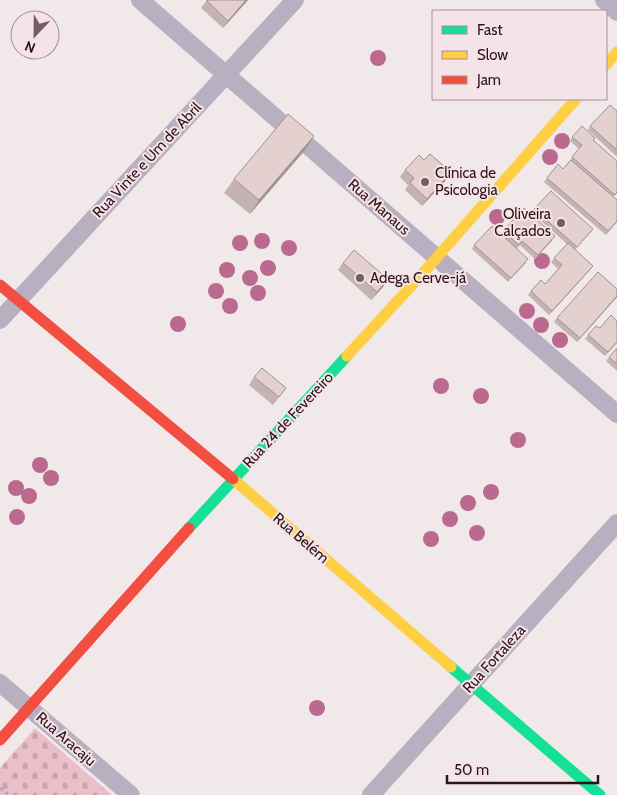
<svg xmlns="http://www.w3.org/2000/svg" width="617" height="795" font-family="Cabin,sans-serif">
	<defs>
		<pattern id="cemetery-stones" width="16" height="16" patternUnits="userSpaceOnUse" patternTransform="scale(1.25)"><rect width="16" height="16" fill="#eabfca"/><path d="M2 7V4a2 2 0 0 1 4 0v3zM10 15v-3a2 2 0 0 1 4 0v3z" fill="#c9a3ad"/></pattern>
	</defs>
	<rect width="100%" height="100%" fill="#f1e8ea"/>
	<path fill="url(#cemetery-stones)" d="M35 728 112 795H0V768Z"/>
	<g fill="none" stroke-linecap="round" stroke-linejoin="round">
		<path stroke="#b5acb7" stroke-width="3" stroke-dasharray="4 2.5" stroke-linecap="butt" d="M0 788 9 795"/>
		<path stroke="#b8afc1" stroke-width="18" d="M140 0 617 414
			M604 0 617 12
			M0 320 295 0
			M0 683 131 795
			M371 795 617 523"/>
		<path stroke="#16e098" stroke-width="11" d="M189 528 347 356
			M451 667 600 795"/>
		<path stroke="#ffcf43" stroke-width="11" d="M606 65 617 52
			M347 356 424 272 576 99
			M233 479 451 667"/>
		<path stroke="#f24e42" stroke-width="11" d="M0 285 233 479
			M0 740 189 528"/>
	</g>
	<g fill="#bb698e">
		<circle cx="378" cy="58" r="8"/>
		<circle cx="562" cy="141" r="8"/>
		<circle cx="550" cy="157" r="8"/>
		<circle cx="497" cy="217" r="8"/>
		<circle cx="262" cy="241" r="8"/>
		<circle cx="240" cy="243" r="8"/>
		<circle cx="289" cy="248" r="8"/>
		<circle cx="542" cy="261" r="8"/>
		<circle cx="268" cy="268" r="8"/>
		<circle cx="227" cy="270" r="8"/>
		<circle cx="250" cy="278" r="8"/>
		<circle cx="216" cy="291" r="8"/>
		<circle cx="258" cy="293" r="8"/>
		<circle cx="230" cy="306" r="8"/>
		<circle cx="527" cy="311" r="8"/>
		<circle cx="178" cy="324" r="8"/>
		<circle cx="541" cy="325" r="8"/>
		<circle cx="560" cy="340" r="8"/>
		<circle cx="441" cy="386" r="8"/>
		<circle cx="481" cy="396" r="8"/>
		<circle cx="518" cy="440" r="8"/>
		<circle cx="40" cy="465" r="8"/>
		<circle cx="51" cy="478" r="8"/>
		<circle cx="16" cy="488" r="8"/>
		<circle cx="491" cy="492" r="8"/>
		<circle cx="29" cy="496" r="8"/>
		<circle cx="468" cy="503" r="8"/>
		<circle cx="17" cy="517" r="8"/>
		<circle cx="450" cy="519" r="8"/>
		<circle cx="477" cy="533" r="8"/>
		<circle cx="431" cy="539" r="8"/>
		<circle cx="317" cy="708" r="8"/>
	</g>
	<path fill="#c4b3b2" d="M207 0H248L223 28 201 8Z
		M617 111V157L588 130 590 126Z
		M314 136 305 150 250 214 224 193 234 179Z
		M572 137 593 140 617 161V193L613 197 617 222 606 235 544 182 547 178 563 169 579 149 570 141Z
		M405 170 446 180 422 206 405 190 408 185 400 177Z
		M534 209 593 229 575 250 593 266 549 315 528 295 531 291 545 284 558 269 551 262 567 244 532 213Z
		M503 231 553 240 535 259 520 245 517 248 526 263 508 282 472 249 474 245 501 234Z
		M343 263 383 287 371 300 338 270Z
		M617 289V297L577 342 554 322 557 318Z
		M600 328 617 343 605 356 585 339 588 335Z
		M617 348V371L606 361Z
		M254 377 286 388 273 405 249 385Z"/>
	<path fill="#a09291" d="M246 0H248L223 28 228 21Z
		M314 136 305 150 250 214 259 200Z
		M451 172 446 180 422 206 427 199Z
		M593 266 590 270 549 315 552 311Z
		M388 279 383 287 371 300 377 292Z
		M617 296V297L577 342 580 338Z"/>
	<path fill="#e4d0cf" stroke="#a09291" d="M207 0H246L228 21 207 1Z
		M610 105 617 111V150L590 126Z
		M288 114 314 136 259 200 234 179Z
		M582 126 595 138 593 140 617 161V192L615 195 572 157 582 145 572 137Z
		M430 154 451 172 427 199 410 183 414 178 405 170 419 155 424 160Z
		M571 160 617 200V221L608 231 547 178 558 164 563 169Z
		M551 191 593 229 577 247 534 209Z
		M524 208 555 236 538 255 522 241 519 245 503 231Z
		M492 226 528 259 511 278 474 245Z
		M568 243 593 266 552 311 531 291 541 280 545 284 562 265 554 258Z
		M354 250 388 279 377 292 343 263Z
		M598 272 617 289V296L580 338 557 318Z
		M611 315 617 321V342L608 352 588 335 596 326 600 328Z
		M617 348V364L609 357Z
		M262 368 286 388 279 397 254 377Z"/>
	<g fill="#745d63" stroke="#f5e4e7" stroke-width="2">
		<circle cx="425" cy="182" r="5"/>
		<circle cx="561" cy="223" r="5"/>
		<circle cx="360" cy="278" r="5"/>
	</g>
	<g text-anchor="middle" stroke-width="4" stroke-linejoin="round" paint-order="stroke">
		<g font-size="15" fill="#30121b" stroke="#f5e4e7">
			<text transform="translate(147 160) rotate(-47)" y="5">Rua Vinte e Um de Abril</text>
			<text transform="translate(379 207) rotate(41)" y="5">Rua Manaus</text>
			<text transform="translate(288 420) rotate(-47)" y="5">Rua 24 de Fevereiro</text>
			<text transform="translate(301 538) rotate(41)" y="5">Rua Belém</text>
			<text transform="translate(494 659) rotate(-48)" y="5">Rua Fortaleza</text>
			<text transform="translate(66 739) rotate(41)" y="5">Rua Aracaju</text>
		</g>
		<g font-size="15" fill="#30121b" stroke="#f5e4e7" text-anchor="start">
			<text x="435" y="178">Clínica de<tspan x="435" dy="17">Psicologia</tspan></text>
			<text x="551" y="219" text-anchor="end">Oliveira<tspan x="551" dy="17">Calçados</tspan></text>
			<text x="370" y="283">Adega Cerve-já</text>
		</g>
	</g>
	<rect x="432" y="10" width="175" height="90" fill="#f5e4e7" stroke="#a69095"/>
	<rect x="442" y="26" width="25" height="8" fill="#16e098" stroke="#a69095"/>
	<text x="477" y="35" font-size="15" fill="#30121b">Fast</text>
	<rect x="442" y="51" width="25" height="8" fill="#ffcf43" stroke="#a69095"/>
	<text x="477" y="60" font-size="15" fill="#30121b">Slow</text>
	<rect x="442" y="76" width="25" height="8" fill="#f24e42" stroke="#a69095"/>
	<text x="477" y="85" font-size="15" fill="#30121b">Jam</text>
	<g transform="translate(35 35) rotate(202)"><circle r="24" fill="#f5e4e7" stroke="#a69095"/>
	<path d="M0-4L9 19L0 12L-9 19Z" fill="#745d63"/>
	<text y="-8" font-size="14" font-weight="bold" text-anchor="middle" fill="#30121b">N</text>
	</g>
	<path d="M447 775v8h151v-8" fill="none" stroke="#30121b" stroke-width="2.5"/>
	<text x="454" y="775" font-size="15" fill="#30121b" stroke="#f5e4e7" stroke-width="4" paint-order="stroke">50 m</text>
</svg>
